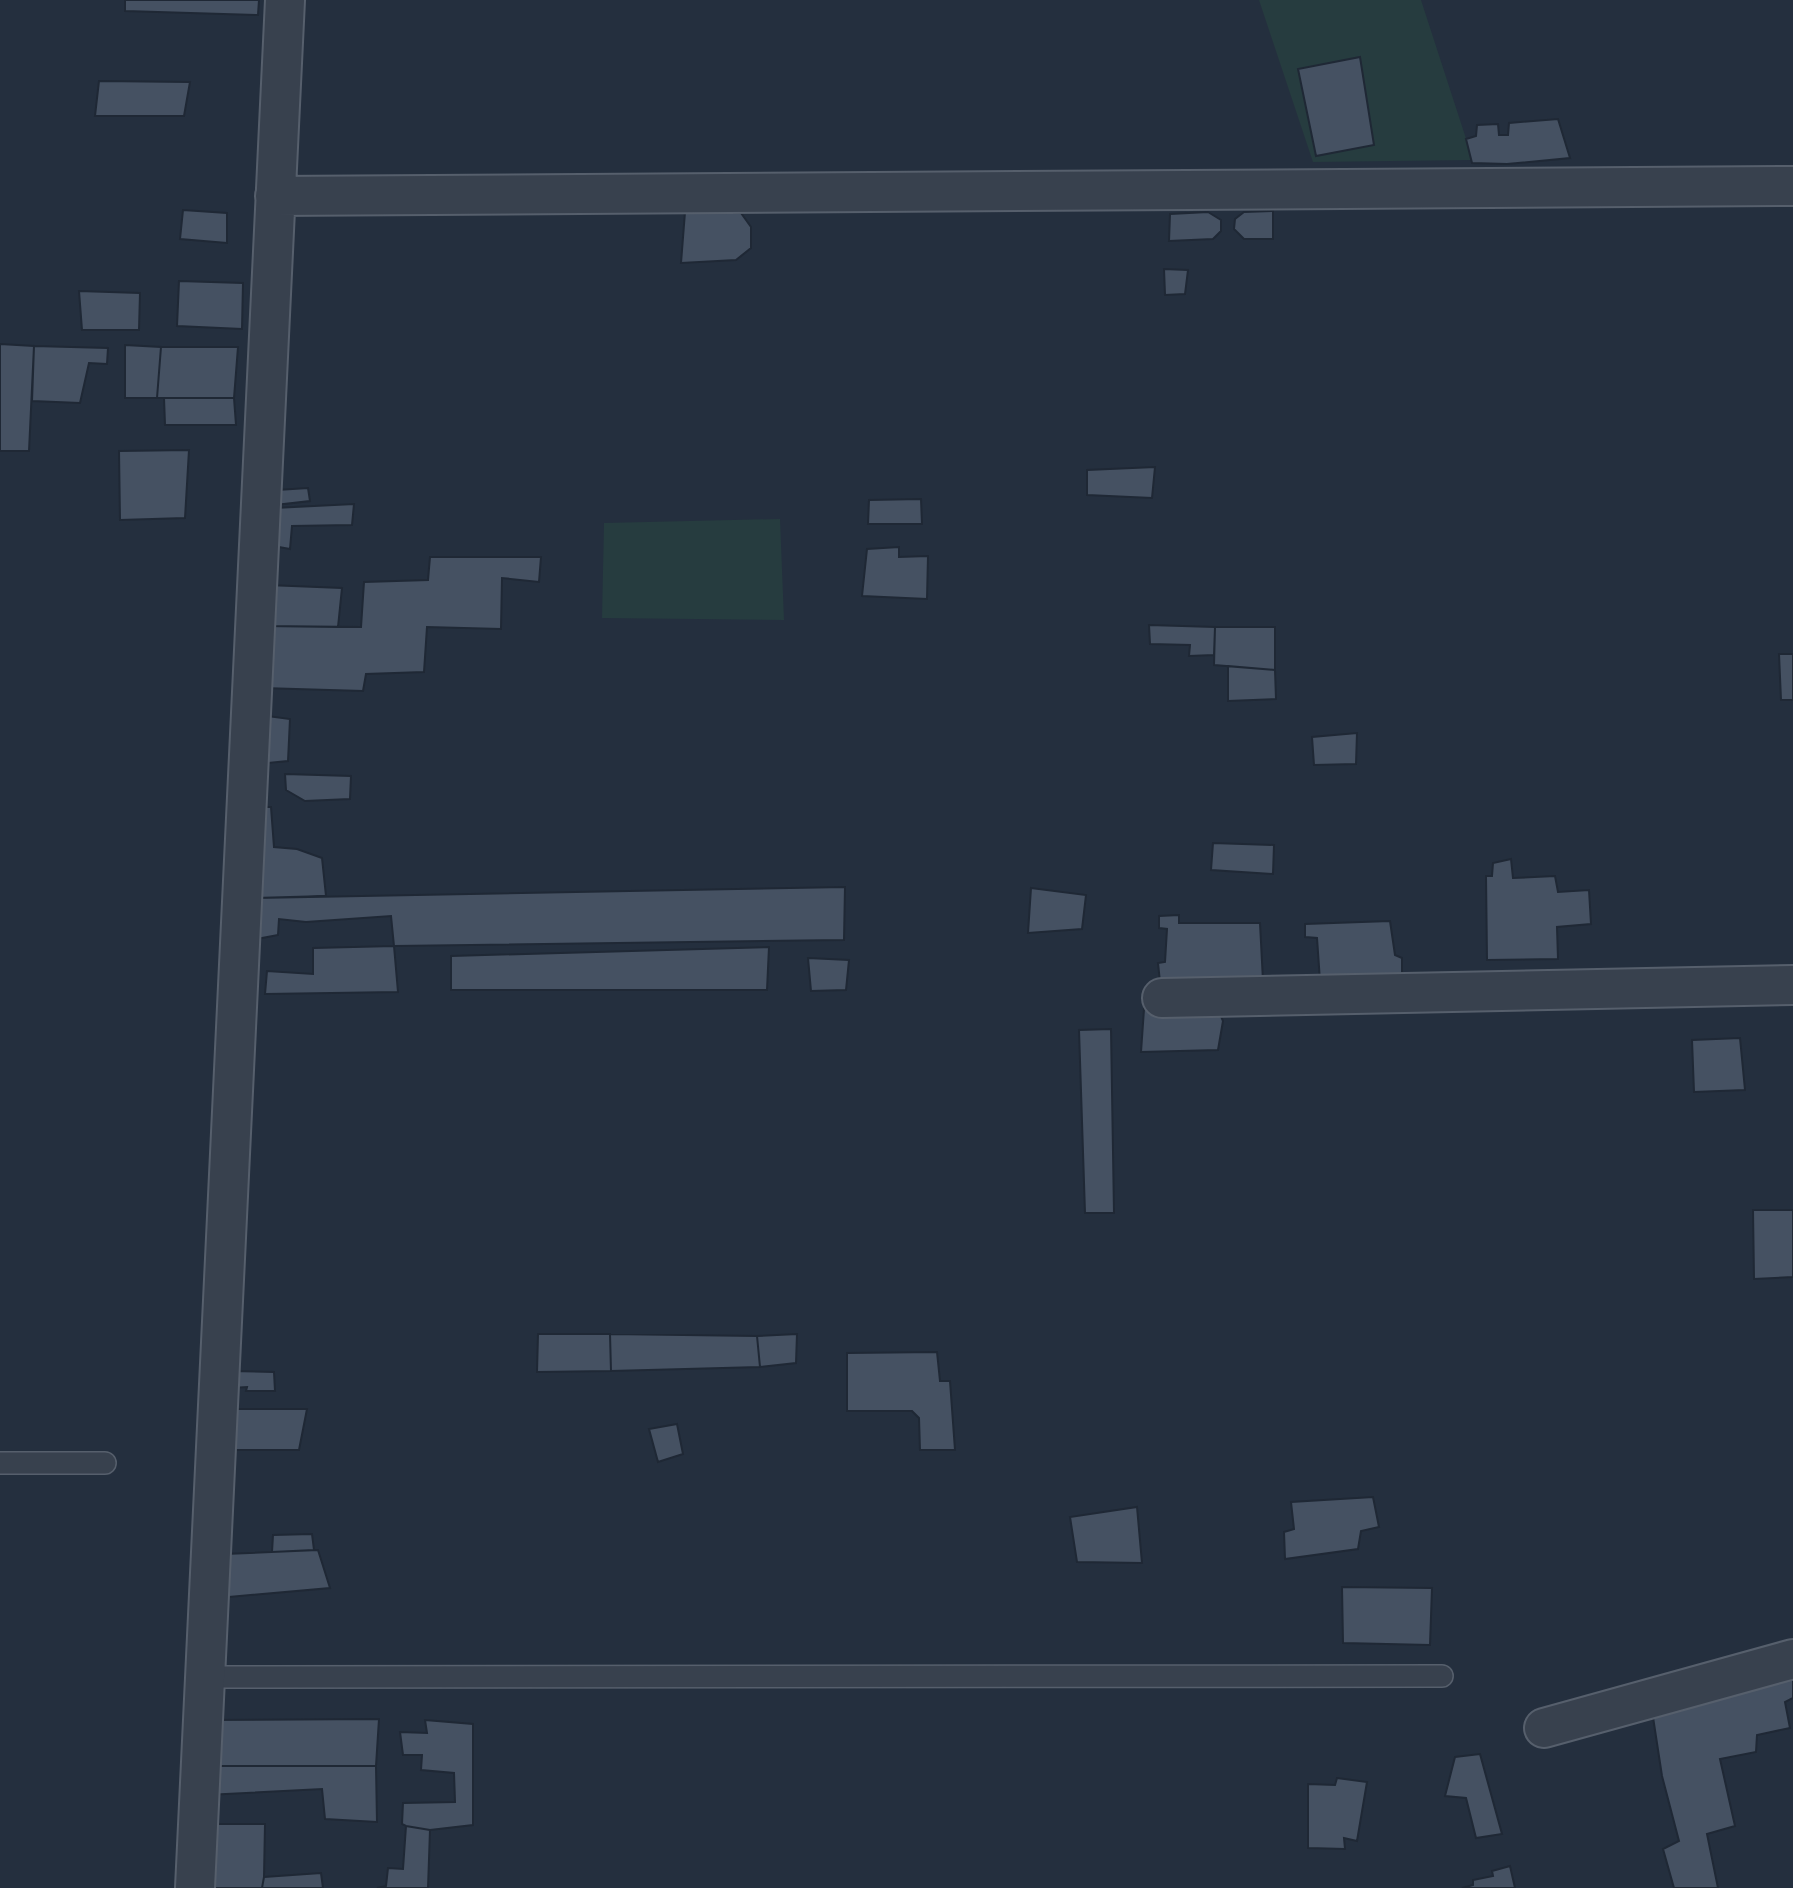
<svg xmlns="http://www.w3.org/2000/svg" width="1793" height="1888" font-family="Rubik,sans-serif">
	<rect width="100%" height="100%" fill="#242f3e"/>
	<path fill="#263c3f" d="M1259 0H1421L1473 160 1313 162Z
		M780 519 784 620 602 618 604 523Z"/>
	<path fill="#455162" stroke="#1f2835" stroke-width="2" d="M125 0H259L258 15 125 11Z
		M1360 57 1374 145 1316 156 1298 69Z
		M99 81 190 82 184 116H95Z
		M1558 119 1570 158 1507 164 1472 163 1466 139 1476 136 1477 125 1498 124 1499 135H1508L1509 123Z
		M183 210 227 213V243L180 239Z
		M1273 211V239H1244L1234 229 1235 219 1244 212Z
		M685 212 741 213 751 227V248L736 260 681 263Z
		M1208 212 1221 220V231L1213 239 1169 241 1170 214Z
		M1164 269 1188 270 1185 294 1165 295Z
		M179 281 243 283 242 329 177 326Z
		M79 291 140 293 139 330H82Z
		M0 344 34 346 29 451H0Z
		M125 345 161 347 157 398H125Z
		M34 346 108 348 107 364 89 363 80 403 32 401Z
		M161 347H238L234 398H157Z
		M164 398H234L236 425H165Z
		M189 450 185 518 120 520 119 451Z
		M1155 467 1152 498 1087 495V470Z
		M308 488 310 501 275 505 277 490Z
		M921 499 922 524H868L869 500Z
		M354 504 352 525 292 526 290 549 273 546 274 508Z
		M899 547V557L928 556 927 599 862 596 867 549Z
		M430 557H541L539 582 502 578 501 629 427 627 424 672 366 674 363 691 262 688 265 626 361 627 364 582 428 580Z
		M267 585 342 588 338 627 265 626Z
		M1149 625 1215 627 1214 655 1189 656 1190 645 1150 644Z
		M1215 627H1275V670L1214 665Z
		M1779 654H1793V700H1781Z
		M1228 666 1275 670 1276 699 1228 701Z
		M260 715 290 719 288 761 258 764Z
		M1357 733 1356 764 1314 765 1312 737Z
		M285 774 351 776 350 799 305 801 286 790Z
		M257 807H271L274 847 297 849 322 858 326 896 255 898Z
		M1213 843 1274 845 1273 874 1211 870Z
		M1511 859 1513 878 1555 876 1558 892 1589 890 1591 924 1557 927 1558 959 1487 960 1486 876H1492L1493 863Z
		M845 887 844 940 394 946 391 916 306 922 279 919 278 935 252 940 255 898Z
		M1031 888 1086 895 1082 929 1028 933Z
		M1179 915V923H1260L1263 981 1160 982 1158 963 1165 962 1167 929 1159 928V916Z
		M1390 921 1395 955 1402 958V978L1320 981 1317 938 1305 937V924Z
		M394 946 398 992 265 994 267 971 313 974V948Z
		M769 947 767 990H451V956Z
		M808 958 849 960 846 990 811 991Z
		M1144 1009 1214 1010 1220 1014 1223 1021 1218 1050 1141 1052Z
		M1111 1029 1114 1213H1085L1079 1030Z
		M1740 1038 1745 1090 1694 1092 1692 1040Z
		M1753 1210H1793V1277L1754 1279Z
		M538 1334H610L611 1371 537 1372Z
		M610 1334 757 1336 760 1367 611 1371Z
		M797 1334 796 1363 760 1367 757 1336Z
		M937 1352 940 1381H950L955 1450H920L919 1418 912 1411H847V1353Z
		M230 1371 274 1372 275 1391H246L247 1387 231 1388Z
		M231 1409H307L299 1450H230Z
		M677 1424 683 1454 658 1462 649 1429Z
		M1373 1497 1379 1527 1361 1531 1358 1549 1285 1559 1284 1532 1294 1529 1291 1502Z
		M1137 1507 1142 1563 1077 1562 1070 1517Z
		M312 1534 314 1550 272 1552 273 1535Z
		M318 1550 330 1588 218 1598 224 1554Z
		M1342 1587 1432 1588 1430 1645 1343 1643Z
		M1793 1667V1698L1785 1702 1790 1728 1757 1735 1756 1752 1720 1759 1735 1826 1707 1834 1718 1888H1674L1663 1849 1679 1841 1662 1776 1651 1704Z
		M379 1719 376 1766H207L208 1720Z
		M425 1720 473 1724V1825L430 1830 406 1826 402 1824 403 1803 455 1802 454 1773 421 1770 422 1755H403L400 1732 427 1733Z
		M1480 1754 1502 1834 1476 1838 1466 1798 1445 1796 1455 1757Z
		M207 1766H376L377 1822 325 1819 322 1789 206 1795Z
		M1337 1778 1367 1782 1357 1841 1344 1838 1345 1849 1308 1848V1784L1335 1785Z
		M203 1824H265L264 1877 262 1888H199Z
		M406 1826 430 1830 428 1888H377L386 1886 388 1868 403 1869Z
		M1510 1866 1515 1888H1462L1473 1885V1880L1493 1876 1492 1871Z
		M321 1873 323 1888H262L264 1877Z"/>
	<g fill="none" stroke-linecap="round" stroke-linejoin="round">
		<defs>
			<path id="lane" d="M0 1463H105
				M205 1677 1442 1676"/>
			<path id="street" d="M275 196 1793 186
				M1162 998 1793 985
				M1544 1728 1793 1659
				M195 1888 285 0"/>
		</defs>
		<use href="#lane" stroke="#565f6c" stroke-width="24"/>
		<use href="#street" stroke="#565f6c" stroke-width="42"/>
		<use href="#lane" stroke="#38414e" stroke-width="21"/>
		<use href="#street" stroke="#38414e" stroke-width="38"/>
	</g>
</svg>
